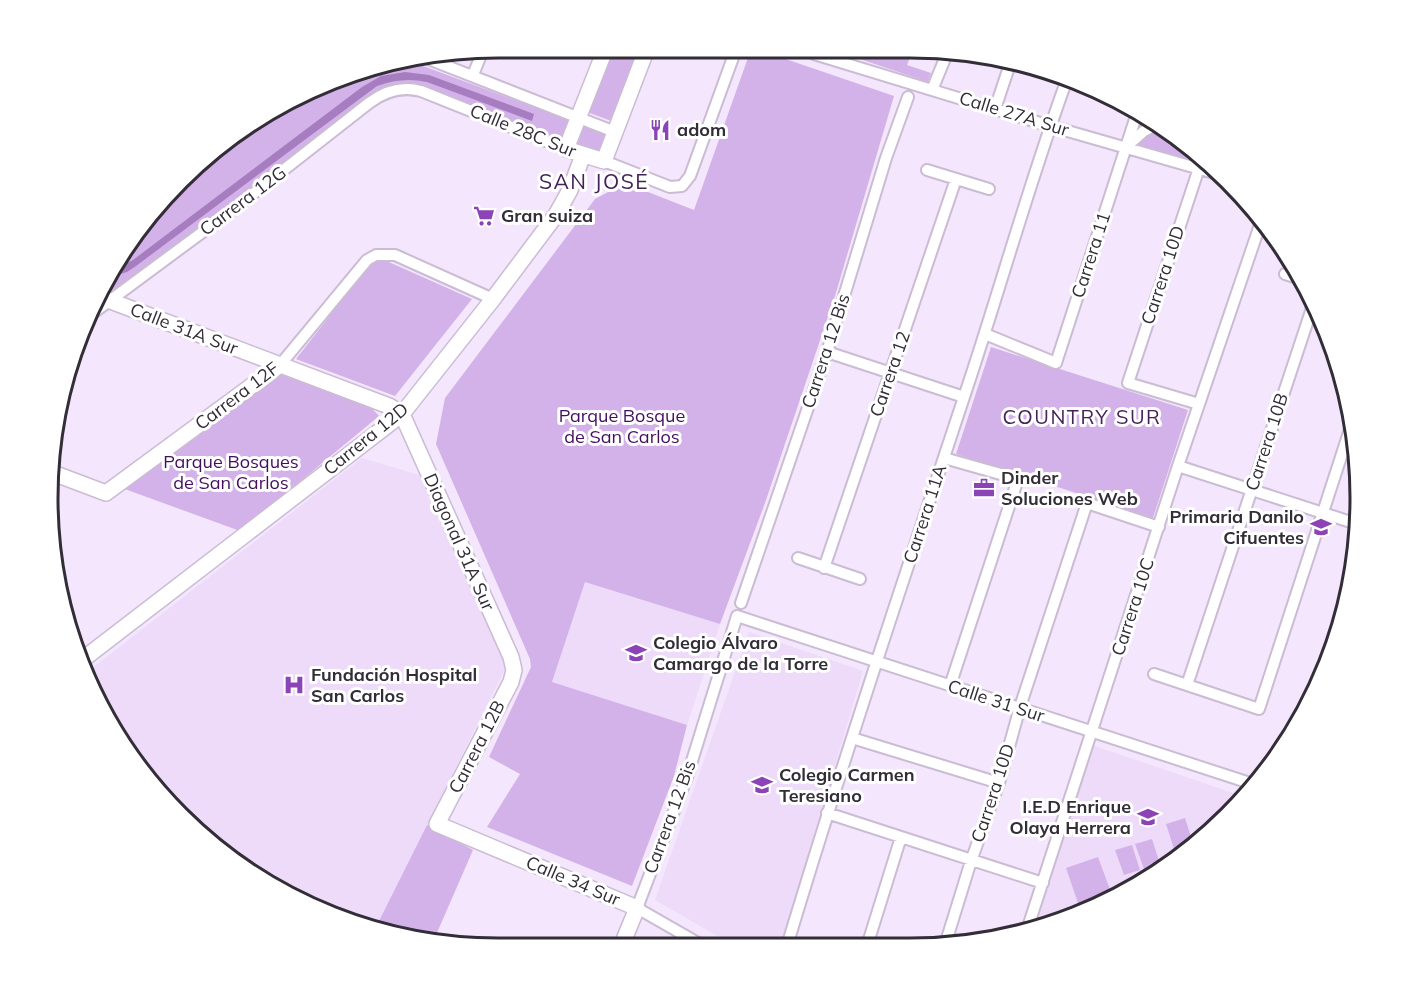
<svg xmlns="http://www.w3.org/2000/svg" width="1409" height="997" font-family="Mulish,sans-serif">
	<rect width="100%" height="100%" fill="#f3e6fd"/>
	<path fill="#eddbf9" d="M291 105 222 156 158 205 249 124Z
		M362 458 419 475 506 667 374 931 300 903 225 856 160 796 94 697 86 673Z
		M585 581 720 624 687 725 552 682Z
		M749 632 863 671 781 946H735L655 900Z
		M1092 745 1245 797 1208 837 1109 903 1036 925Z"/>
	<path fill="#d3b2ea" d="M612 50H642L614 122 587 112Z
		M750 52 768 53 894 96 835 296 765 503 720 624 585 582 552 682 687 725 674 776 632 886 487 827 520 774 489 757 531 667 530 659 436 444 445 398 595 199 625 183 694 210Z
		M845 54 911 55 907 65 931 73 928 82Z
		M407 60 569 120 561 140 436 91 419 86 403 84 271 175 95 306 158 205 291 105 382 63Z
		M583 124 609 134 601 154 576 144Z
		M1161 129 1206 166 1136 146 1153 131Z
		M382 259 472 299 395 396 296 359 370 264 375 260Z
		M991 347 1188 410 1153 518 956 454Z
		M281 374 361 397 379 416 240 531 122 488Z
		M1185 818 1194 846 1177 858 1166 824Z
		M427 825 473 850 433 942 374 931Z
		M1152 839 1160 864 1144 869 1135 844Z
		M1132 845 1140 870 1124 875 1115 850Z
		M1098 857 1112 895 1079 906 1066 868Z"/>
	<path fill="#a67ec0" d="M405 72 429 75 534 114 532 121 427 82C408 78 394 80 377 86L136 266 127 272 114 276 119 267 133 260 362 87 381 76Z"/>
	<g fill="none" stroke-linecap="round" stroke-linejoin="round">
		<defs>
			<path id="street" d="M814 54 1050 126 1214 173
				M426 58 615 132
				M473 75 483 50
				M932 90 946 56
				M995 109 1011 61
				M1126 147 1144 131 1156 125
				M604 161 670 187 682 186 690 176 735 52
				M1199 168 1128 383 1199 404
				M927 170 989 189
				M1285 274 1304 280
				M89 316 235 208 369 103C385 91 402 86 421 91L566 149
				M985 334 1056 363 1138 110
				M827 352 964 397
				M280 365 367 260 376 255H395L493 299
				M944 458 1018 479 950 686
				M1178 466 1360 525
				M798 558 860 579
				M824 568 956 179
				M741 603 827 352 886 158 908 97
				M1154 674 1259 709 1353 420
				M1187 685 1314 302
				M852 738 999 783
				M827 813 1043 883
				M1028 927 1178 466 1262 219
				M945 945 971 861 999 783 1020 707 1087 503 1159 527
				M787 946C844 757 907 569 969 382 1002 282 1030 181 1066 82
				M867 946 901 837
				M705 947 637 908 687 777 737 616 1256 785"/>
			<path id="secondary" d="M605 50 566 149 604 161 646 51
				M100 297 389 406 402 414
				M402 414 511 657 514 670 511 682 437 824 637 908 621 947
				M53 473 106 493 280 365
				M82 660 402 414 493 299 556 215 570 190 583 155"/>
		</defs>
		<use href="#street" stroke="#cabcd3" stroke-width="14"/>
		<use href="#secondary" stroke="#cabcd3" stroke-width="18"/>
		<use href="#street" stroke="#fff" stroke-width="10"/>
		<use href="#secondary" stroke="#fff" stroke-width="15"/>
	</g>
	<defs>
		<symbol id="restaurant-bare" viewBox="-9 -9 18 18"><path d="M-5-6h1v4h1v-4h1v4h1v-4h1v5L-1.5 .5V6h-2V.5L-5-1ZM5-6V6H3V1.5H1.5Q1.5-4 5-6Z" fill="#8c43b6" stroke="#fff" stroke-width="2.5" paint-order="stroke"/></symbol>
		<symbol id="supermarket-bare" viewBox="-9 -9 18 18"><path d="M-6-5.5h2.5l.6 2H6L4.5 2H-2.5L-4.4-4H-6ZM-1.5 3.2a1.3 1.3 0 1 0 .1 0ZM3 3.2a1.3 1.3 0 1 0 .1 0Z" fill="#8c43b6" stroke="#fff" stroke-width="2.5" paint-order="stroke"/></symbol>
		<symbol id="office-bare" viewBox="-9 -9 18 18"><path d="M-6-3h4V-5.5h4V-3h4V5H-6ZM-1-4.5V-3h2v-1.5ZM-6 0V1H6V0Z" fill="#8c43b6" stroke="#fff" stroke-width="2.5" paint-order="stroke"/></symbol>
		<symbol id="school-bare" viewBox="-9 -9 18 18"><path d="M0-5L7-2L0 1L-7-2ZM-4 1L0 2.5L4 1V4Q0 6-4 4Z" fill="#8c43b6" stroke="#fff" stroke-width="2.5" paint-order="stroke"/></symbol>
		<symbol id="hospital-bare" viewBox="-9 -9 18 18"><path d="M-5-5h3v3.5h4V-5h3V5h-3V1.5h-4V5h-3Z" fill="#8c43b6" stroke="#fff" stroke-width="2.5" paint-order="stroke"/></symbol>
	</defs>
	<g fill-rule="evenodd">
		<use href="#restaurant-bare" x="645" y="115" width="30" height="30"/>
		<use href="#supermarket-bare" x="469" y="201" width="30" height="30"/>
		<use href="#office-bare" x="969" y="473" width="30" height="30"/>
		<use href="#school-bare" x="1306" y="512" width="30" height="30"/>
		<use href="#school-bare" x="621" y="638" width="30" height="30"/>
		<use href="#hospital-bare" x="279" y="670" width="30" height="30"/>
		<use href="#school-bare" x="747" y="770" width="30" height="30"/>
		<use href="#school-bare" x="1133" y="802" width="30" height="30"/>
	</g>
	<g text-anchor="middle" stroke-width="6" stroke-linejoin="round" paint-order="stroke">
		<g font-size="18" fill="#322d36" stroke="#fff">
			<text transform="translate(1014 114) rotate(17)" y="6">Calle 27A Sur</text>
			<text transform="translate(523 131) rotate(22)" y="6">Calle 28C Sur</text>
			<text transform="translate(243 201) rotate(-37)" y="6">Carrera 12G</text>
			<text transform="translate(1091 255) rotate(-72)" y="6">Carrera 11</text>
			<text transform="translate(1163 275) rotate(-72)" y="6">Carrera 10D</text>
			<text transform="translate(184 329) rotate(21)" y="6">Calle 31A Sur</text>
			<text transform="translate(826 351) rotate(-72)" y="6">Carrera 12 Bis</text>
			<text transform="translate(890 374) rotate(-71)" y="6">Carrera 12</text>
			<text transform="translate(237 396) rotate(-37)" y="6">Carrera 12F</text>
			<text transform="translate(366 439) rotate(-39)" y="6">Carrera 12D</text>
			<text transform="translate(1267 442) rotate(-72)" y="6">Carrera 10B</text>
			<text transform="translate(925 514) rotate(-72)" y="6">Carrera 11A</text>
			<text transform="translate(459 542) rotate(66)" y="6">Diagonal 31A Sur</text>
			<text transform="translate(1133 607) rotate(-72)" y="6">Carrera 10C</text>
			<text transform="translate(996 701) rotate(18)" y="6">Calle 31 Sur</text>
			<text transform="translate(477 747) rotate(-63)" y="6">Carrera 12B</text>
			<text transform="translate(993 793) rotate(-72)" y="6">Carrera 10D</text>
			<text transform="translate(670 817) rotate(-70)" y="6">Carrera 12 Bis</text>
			<text transform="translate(573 881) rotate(23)" y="6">Calle 34 Sur</text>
		</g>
		<g font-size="18" font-weight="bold" fill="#322d36" stroke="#fff" text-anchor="start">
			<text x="677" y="136">adom</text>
			<text x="501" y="222">Gran suiza</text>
			<text x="1001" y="484">Dinder<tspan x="1001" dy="21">Soluciones Web</tspan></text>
			<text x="1304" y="523" text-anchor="end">Primaria Danilo<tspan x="1304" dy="21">Cifuentes</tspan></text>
			<text x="653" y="649">Colegio Álvaro<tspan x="653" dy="21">Camargo de la Torre</tspan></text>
			<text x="311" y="681">Fundación Hospital<tspan x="311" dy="21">San Carlos</tspan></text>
			<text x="779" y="781">Colegio Carmen<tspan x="779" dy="21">Teresiano</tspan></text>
			<text x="1131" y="813" text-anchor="end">I.E.D Enrique<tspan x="1131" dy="21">Olaya Herrera</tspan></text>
		</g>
		<g font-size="18" fill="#440e5f" stroke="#fff">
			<text x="622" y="422">Parque Bosque<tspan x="622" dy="21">de San Carlos</tspan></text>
			<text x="231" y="468">Parque Bosques<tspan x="231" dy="21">de San Carlos</tspan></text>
		</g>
		<g font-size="20" letter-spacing="1.5" fill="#442159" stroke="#fff">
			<text x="1082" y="424">COUNTRY SUR</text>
		</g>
		<g font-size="21" letter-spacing="1.5" fill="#442159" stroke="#fff">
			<text x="594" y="189">SAN JOSÉ</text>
		</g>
	</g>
	<path d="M0 0H1409V997H0ZM498 58H910A440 440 0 0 1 1350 498V498A440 440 0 0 1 910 938H498A440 440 0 0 1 58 498V498A440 440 0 0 1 498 58Z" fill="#fff" fill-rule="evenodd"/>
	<path fill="none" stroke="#322d36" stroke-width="3" d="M498 58H910A440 440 0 0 1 1350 498V498A440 440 0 0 1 910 938H498A440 440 0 0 1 58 498V498A440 440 0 0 1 498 58Z"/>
</svg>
